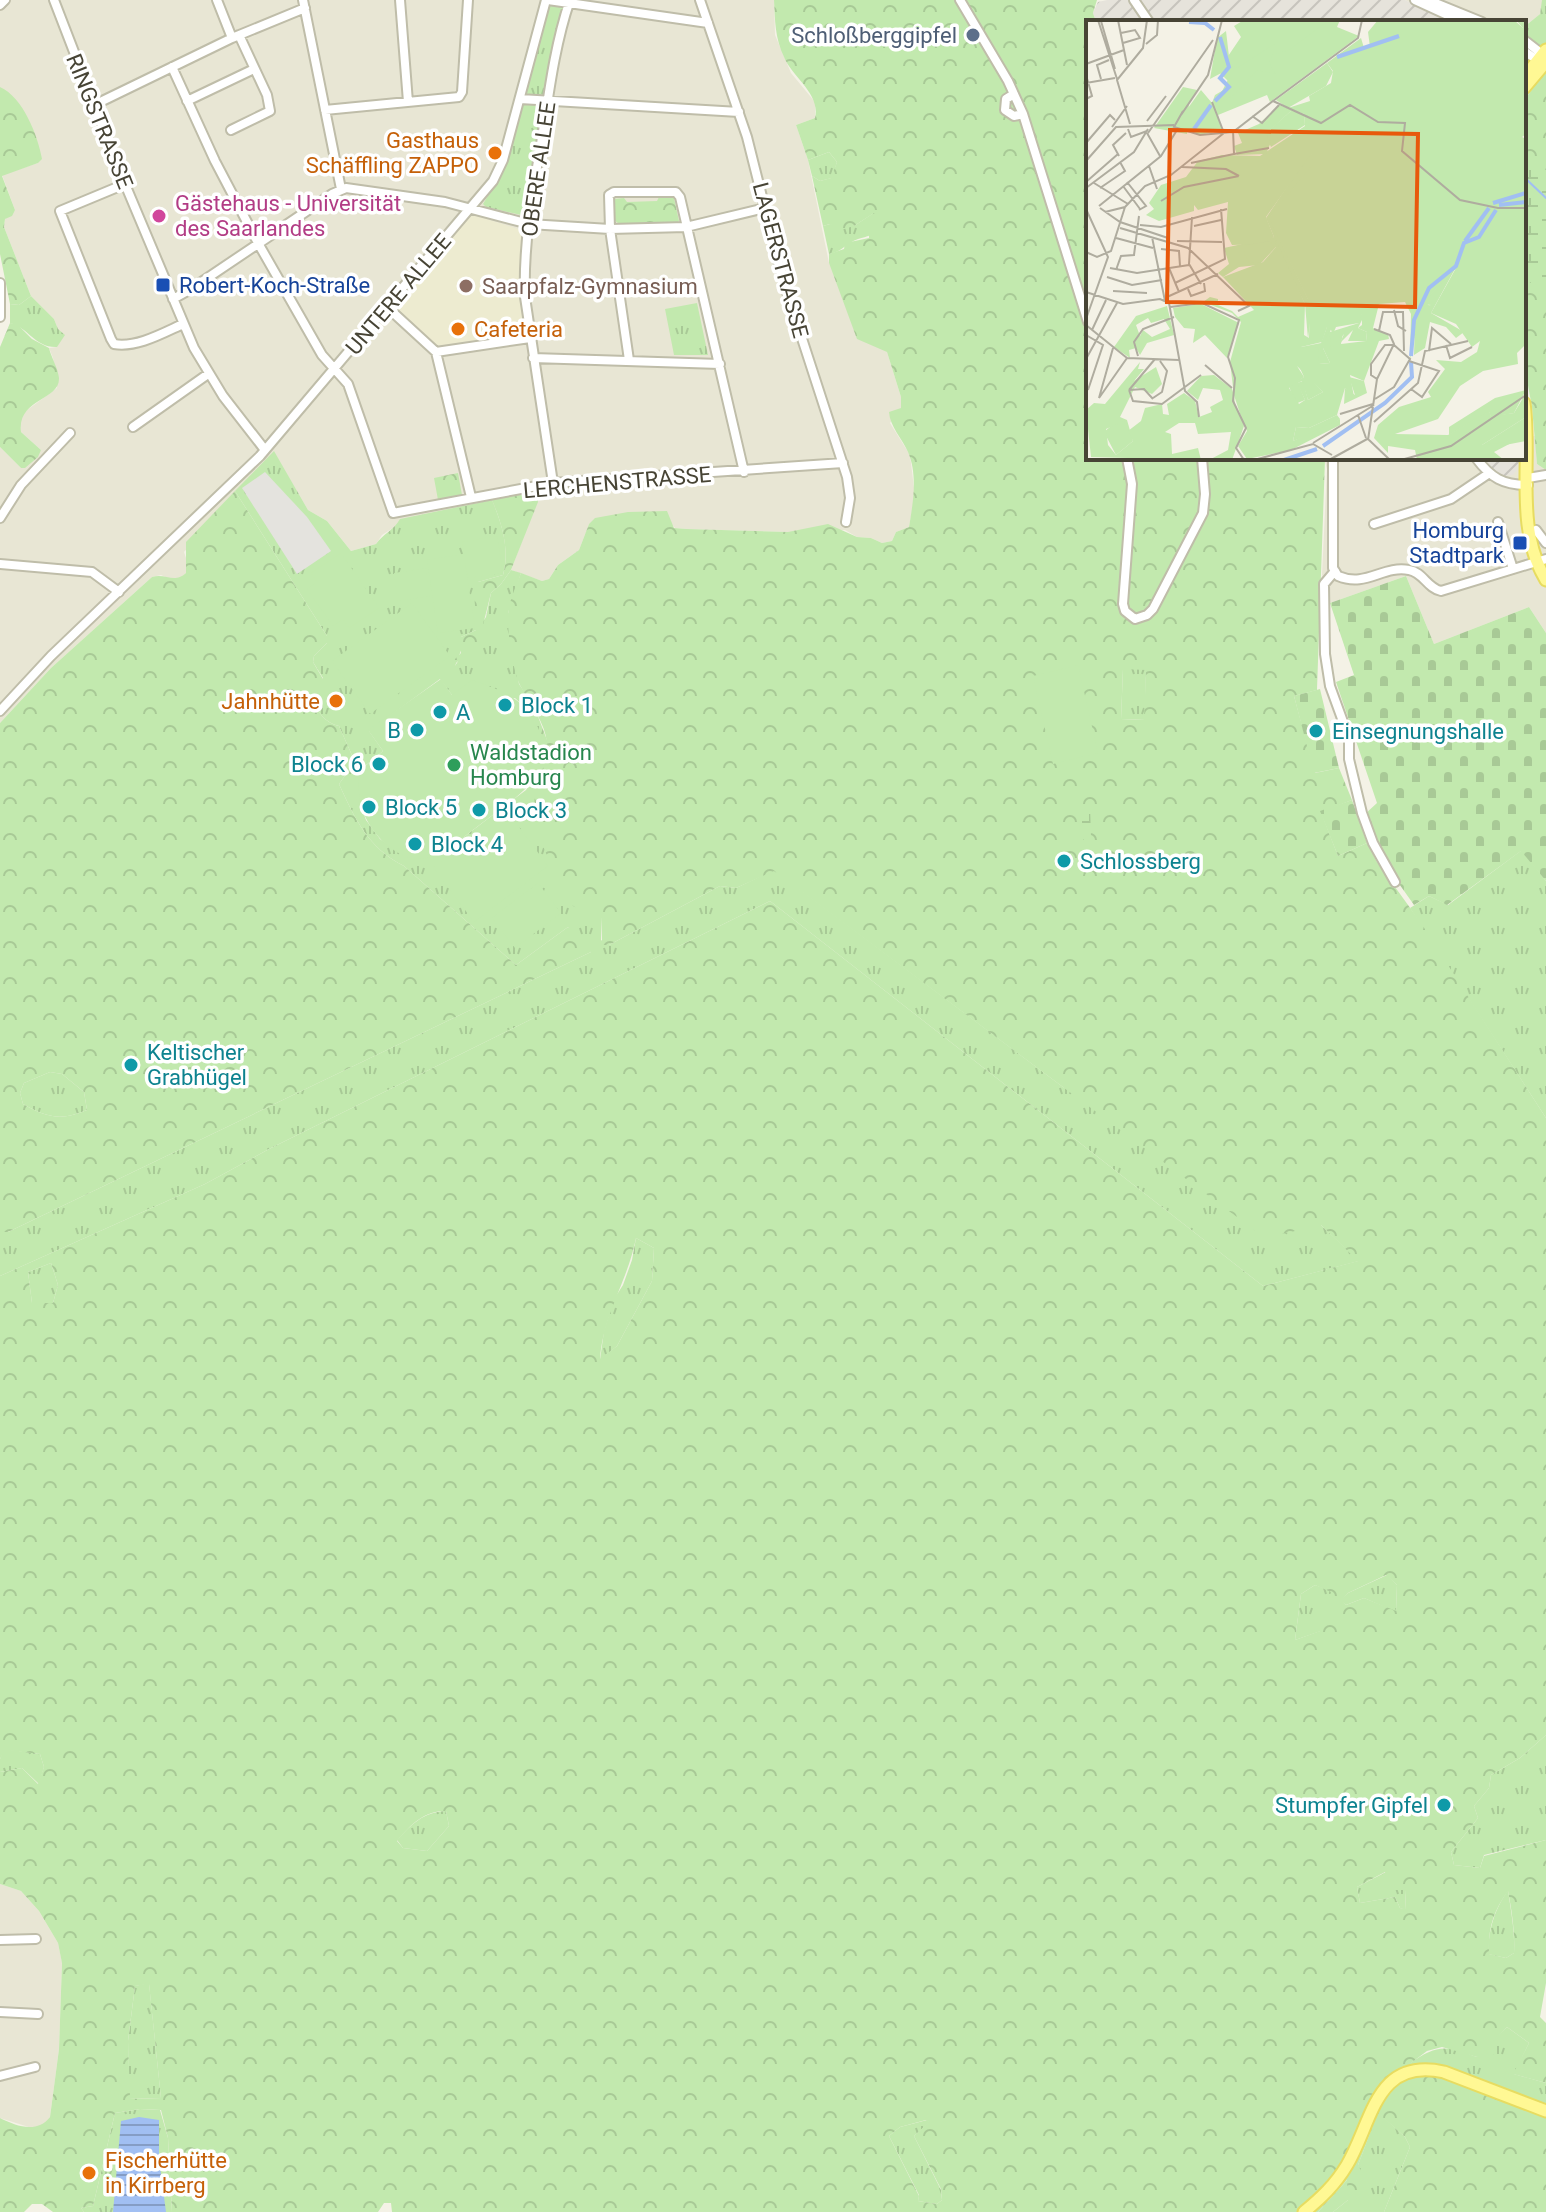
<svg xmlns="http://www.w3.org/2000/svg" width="1546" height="2212" font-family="Roboto,sans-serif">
	<defs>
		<pattern id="industrial-furrows" width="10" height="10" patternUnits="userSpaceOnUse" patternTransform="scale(2)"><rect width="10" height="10" fill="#e6e3db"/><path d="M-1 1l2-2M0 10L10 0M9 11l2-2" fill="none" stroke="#c7c4bd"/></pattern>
		<pattern id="grass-tufts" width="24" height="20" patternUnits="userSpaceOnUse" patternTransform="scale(2)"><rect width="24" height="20" fill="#c2e9ae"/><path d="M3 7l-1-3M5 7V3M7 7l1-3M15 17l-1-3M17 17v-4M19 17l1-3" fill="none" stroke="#a8c996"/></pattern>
		<pattern id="forest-crowns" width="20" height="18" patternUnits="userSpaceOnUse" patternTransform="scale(2)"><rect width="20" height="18" fill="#c2e9ae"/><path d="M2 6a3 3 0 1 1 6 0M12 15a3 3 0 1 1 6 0" fill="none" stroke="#a8c996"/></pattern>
		<pattern id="wetland-marsh" width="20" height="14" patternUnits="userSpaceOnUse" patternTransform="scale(2)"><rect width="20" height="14" fill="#c2e9ae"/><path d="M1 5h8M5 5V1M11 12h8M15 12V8" fill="none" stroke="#a8c996"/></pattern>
		<pattern id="cemetery-stones" width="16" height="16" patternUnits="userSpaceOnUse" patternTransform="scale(2)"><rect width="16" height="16" fill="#c2e9ae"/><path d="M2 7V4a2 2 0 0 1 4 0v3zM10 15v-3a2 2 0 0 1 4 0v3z" fill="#a8c996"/></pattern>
		<pattern id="water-rules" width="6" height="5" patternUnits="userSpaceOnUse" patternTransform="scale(2)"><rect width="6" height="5" fill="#a1bff2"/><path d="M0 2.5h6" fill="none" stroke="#859dc5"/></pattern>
	</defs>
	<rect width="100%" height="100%" fill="#f4f2e6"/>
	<path fill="#e8e6d4" d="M0 0H774L775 35 791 73 815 102V118L796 125 808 160 829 263 887 352 901 397V408L890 423 910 455 915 496 909 527 896 532 892 541 882 543 871 538 857 537 845 530 788 532 687 529 675 528 670 522 589 524 579 550 558 565 549 579 542 581 511 570 537 502 396 526 382 535 376 544 351 551 327 521 308 510 274 452 184 552 187 561 186 573 179 579 172 580 161 575 152 577 51 668 0 723V447L21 468 41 450 21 432 20 422 23 413 57 388 53 358 49 348 57 347 58 329 54 319 31 296 4 227 5 219 15 210 2 175 38 163 0 87Z
		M1405 0H1542V4L1540 14 1524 27V22H1449Z
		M1535 436 1537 464 1546 470V633L1529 607 1434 644 1406 576 1330 603 1322 575 1327 469 1324 458H1484L1493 470 1519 466V458H1524V437Z
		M0 1884 21 1891 39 1911 58 1943 62 1962 59 2049 50 2117 45 2124 32 2128 0 2118Z"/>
	<path fill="url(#industrial-furrows)" d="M1107 0H1405L1449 22H1096L1093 13 1098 2Z
		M1484 458H1519V466L1513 475 1503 476 1493 470Z"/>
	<path fill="#edebd0" d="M471 214 524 231 519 271 525 336 440 349 395 307Z"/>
	<path fill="url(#grass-tufts)" fill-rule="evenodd" d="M551 0H567L543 105 525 211 521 215 486 207 483 204 503 170Z
		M1542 0H1546V69L1524 101V27L1540 14Z
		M829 152 837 162 832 178 820 181 812 176 808 160Z
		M875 212 881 228C872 236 868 236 858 239 846 243 842 252 829 254L823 226 830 224 854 226Z
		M31 296 54 319 58 329 65 335 57 347C35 348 28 327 10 323V304L19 305Z
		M697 303 708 355H674L665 309Z
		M274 451 308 510 327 521 351 551 376 544C383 534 394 530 400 519L492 500C502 524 510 549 503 575L478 582 476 630 461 637 462 648 455 666 486 617 491 593 501 584 511 570 521 573 508 613 509 624 519 684 534 706 547 740V764L542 776 602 917 601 940 609 945 720 886 736 888 774 870 1063 1087 1321 1225 1359 1261 1263 1286 770 901 271 1148 205 1184 0 1276V1232H8L591 952 568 927 516 965 404 866C368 848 355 819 339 784L355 762 339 726C325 723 317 712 313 698L323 678 313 662 314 656 327 643V636L235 491ZM440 679 452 695 515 698C544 723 552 759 526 790L444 852 402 854 380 839 366 820 362 809 360 770 383 751 369 731Z
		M1123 669H1146L1145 720 1121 719Z
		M1522 850 1546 881V1118L1410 908 1429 896 1448 905Z
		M50 1072 62 1074 84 1092 87 1110C61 1121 48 1118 23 1104L20 1093 24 1083Z
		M636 1238 654 1248 652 1281 617 1346 600 1360 604 1331 614 1299 623 1285 632 1260Z
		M51 1263 58 1285 53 1303H32L28 1272Z
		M1387 1575 1397 1585 1396 1612 1364 1598 1346 1605 1341 1600 1348 1593Z
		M1315 1585 1332 1591 1321 1631 1295 1640 1301 1594Z
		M1546 1735V1840L1484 1855 1480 1868 1454 1865 1451 1852 1478 1818 1474 1806 1489 1788 1491 1775 1520 1758Z
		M4 1749 40 1754 44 1767 39 1784 22 1768 0 1772V1759Z
		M446 1811 449 1826 427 1851 403 1848 397 1840C412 1824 423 1812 446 1811Z
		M1386 1872 1405 1890 1406 1910 1400 1908 1395 1897 1360 1903 1357 1887Z
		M1508 1890C1511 1912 1515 1931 1514 1953L1506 1958 1488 1954C1489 1928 1494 1911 1508 1890Z
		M149 1983 161 2098 129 2099 128 2041 135 1986Z
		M1507 2027 1529 2043 1514 2074 1546 2083V2105L1409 2064C1437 2044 1446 2045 1477 2057Z
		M140 2109 160 2110 168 2138 172 2212H84L81 2208 93 2206 115 2113Z
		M1378 2112 1405 2137 1410 2147 1384 2212H1361L1358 2165Z
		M927 2120 930 2122 914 2136 941 2190 942 2200 937 2204 918 2201 919 2195 889 2136 900 2127Z
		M1348 2179V2200L1333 2212H1318Z"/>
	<path fill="url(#forest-crowns)" fill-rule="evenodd" d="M774 0H1097L1093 13 1096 22H1088V458L1325 459 1317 690 1294 696 1315 773 1339 768 1352 800 1321 812 1338 856 1367 843 1377 862 1421 923 1546 1118V1735L1520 1758 1491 1775 1489 1788 1474 1806 1478 1818 1451 1852 1454 1865 1480 1868 1484 1856 1546 1840V1983L1540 2017 1546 2023V2083L1513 2074 1529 2043 1507 2027 1497 2038 1496 2054 1477 2057 1442 2047 1427 2051 1411 2063 1438 2065 1546 2105V2212H1384L1410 2147 1405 2137 1378 2113 1358 2165 1367 2182 1361 2212H1333L1348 2200 1347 2180 1318 2212H392L391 2203H384L378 2212H172L168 2138 161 2110 140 2109 115 2113 93 2206 81 2208 84 2212H53L42 2204H32L24 2212H0V2118C16 2126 37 2134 50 2117L59 2049 62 1963 58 1943 39 1911 21 1891 0 1884V1772L22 1768 38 1784 44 1767 40 1754 5 1750 0 1759V1276L205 1184 271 1148 770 901 1263 1286 1358 1261 1321 1225 1265 1238 774 871 736 888 720 886 609 945H602V918L573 906C558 874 529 834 535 796 538 777 549 764 547 743 545 723 531 705 521 687 513 673 507 631 508 614 509 601 516 586 521 573L542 581 549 579 558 565 579 550 589 524 595 518 628 512 667 511 674 528 687 529 788 532 828 524 857 537 871 538 882 543 892 541 896 532 909 527C913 503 918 475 908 452 902 438 890 427 889 412L901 408V397L887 352 857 339 829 263V254L844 249 845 243 869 238V231L880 228 874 213 854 226 841 230 830 224 823 226 812 176 820 181 831 178 837 162 829 152 808 160 796 125 815 118C821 94 792 77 784 57 775 38 775 21 774 0ZM1123 669 1146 670 1144 720 1121 719ZM636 1238 654 1248 652 1281 617 1346 600 1359C603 1315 628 1280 636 1238ZM51 1263 58 1285 53 1303H32L28 1272ZM1386 1575 1397 1585 1396 1611 1364 1598 1346 1605 1342 1600 1348 1593ZM1315 1585 1331 1592 1320 1631 1295 1640 1301 1594ZM446 1811 449 1826 427 1851 403 1848 397 1841C411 1824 424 1811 446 1811ZM1385 1872 1394 1890H1405L1406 1909 1400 1908 1395 1897 1360 1903 1357 1887ZM1508 1891C1512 1912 1515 1932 1514 1953L1506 1958 1489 1954C1488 1928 1493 1912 1508 1891ZM149 1984 161 2098 130 2099 128 2041 135 1986ZM926 2120 929 2122 914 2136 941 2189 942 2200 937 2204 918 2201 919 2196 889 2136 900 2127Z
		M1546 69V470L1537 464 1532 407 1524 364V101Z
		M0 87C23 97 38 136 42 159L38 163 2 176 15 210 12 216 5 219 4 227 31 296 19 305 10 304 0 254Z
		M659 197 674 198 679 221 677 223H618L615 221 614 199 624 198 627 202 657 201Z
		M10 323 17 324 32 339 49 348C51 357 58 368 59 378 60 401 17 398 21 432L41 450 38 457 25 468H21L0 447V347Z
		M458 473 462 495 438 500 434 478Z
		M235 491 327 636V643L314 656 313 662 323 679 324 687 313 698C317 712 325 723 339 726L355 762 339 784C355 819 368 848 404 866L516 965 568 927 589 941 591 952 8 1232H0V723L51 668 152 577C166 573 174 584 186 573V542ZM50 1072 62 1074 84 1092 87 1110C61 1121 48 1118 23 1104L20 1093 24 1083Z
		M533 492 537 495 538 502 511 570 501 584 491 593 480 637 469 654 451 666 450 664 461 653V637L476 630 474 586 478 582 503 575C510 550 502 524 492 500Z"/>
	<path fill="url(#wetland-marsh)" d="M1524 160 1533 161 1546 170V294L1524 278Z
		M1080 805 1090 806 1091 837 1085 841 1076 832Z"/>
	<path fill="url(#cemetery-stones)" d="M1406 576 1434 644 1529 607 1546 633V881L1521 851 1447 905 1429 896 1414 905 1390 871 1365 814 1377 803 1336 682 1354 675 1330 603Z
		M1320 689 1339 768 1314 773 1294 696Z
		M1352 800 1367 843 1338 856 1320 811Z"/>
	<path fill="#c2e9ae" d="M497 536 503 573 468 578 465 562 475 628 438 633 427 560 464 554 462 542Z
		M341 553 379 608 349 628 343 619 333 626 307 589 317 582 311 573Z
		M426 568 430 596 398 601 394 573Z
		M412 603 450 656 370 714 332 661Z
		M1078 665 1098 753 1053 764 1033 676Z
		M441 679 452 695 472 680C501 690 527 699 539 730 555 771 523 793 494 814 477 827 461 839 444 852 436 855 428 859 419 859 392 858 367 829 361 805 358 794 359 783 358 772L383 751 368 730Z
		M508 812 548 866 474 922 433 867Z
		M538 883 561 913 515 948 492 918Z"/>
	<path fill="#e4e3de" d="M265 472 307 517 331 551 297 574 242 488Z"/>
	<path fill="url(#water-rules)" d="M139 2117 159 2120V2159L166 2212H113L121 2121Z"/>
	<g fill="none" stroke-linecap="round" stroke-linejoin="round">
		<path stroke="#a1bff2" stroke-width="2" d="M1524 177 1546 198"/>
		<defs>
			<path id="minor" d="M54 0 125 184 194 348 223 396 265 450
				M217 0 232 38
				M303 0 341 189
				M400 0 408 102
				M548 0 708 23
				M700 0 747 137 783 280 847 477 850 498 846 522
				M960 0 1008 81 1023 114 1088 322
				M1134 0 1149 22
				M1415 0 1463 22
				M1428 0 1482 22
				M0 5 5 0
				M1524 40 1542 54 1544 58
				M1524 51 1540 62
				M172 67 215 161 258 243 322 355 348 384 393 513 553 483 843 463
				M1014 94 1006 99 1005 110 1014 116 1023 114
				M520 99 739 112
				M187 101 254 69
				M94 105 232 38 305 8
				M325 110 459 97 462 92 468 0
				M231 130 270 111 267 95 239 35
				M125 184 60 211 111 339 114 344C137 348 163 333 183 324
				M0 283V317
				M173 299 191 289 332 194 346 188 445 202 529 224 610 229 686 227 765 208
				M387 307 436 352 471 497
				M436 352 530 338
				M533 358 720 364
				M629 360 610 229 609 195 614 192H676L680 197 744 472
				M133 427 208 374
				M1127 458 1132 484 1123 604 1125 611 1135 619 1147 615 1153 609 1203 513 1205 494 1202 458
				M1333 458V568L1338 576C1366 588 1383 565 1409 570 1423 572 1427 588 1441 591L1546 559
				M1476 458C1491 478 1503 485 1528 485
				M1528 478 1546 475
				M553 483 525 297C523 244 533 190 542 138 549 92 555 44 570 0
				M0 518 21 485 70 433
				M1498 522 1513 569
				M1374 524 1451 499 1488 474
				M1536 530 1546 543
				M0 564 92 572 119 592
				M1335 571 1324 584 1325 654 1330 686 1349 738V759L1362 813 1373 843 1395 882
				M0 711 51 656 260 456 493 181 503 160 546 0
				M0 1940 36 1939
				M0 2012 38 2014
				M0 2076 35 2067"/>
			<path id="major" d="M1524 78 1546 50
				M1524 88 1546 62
				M1524 403C1532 460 1514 528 1546 580
				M1304 2212C1321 2198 1335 2185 1347 2165 1373 2121 1375 2057 1444 2072L1546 2111"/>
		</defs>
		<use href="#minor" stroke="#bfbda9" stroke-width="12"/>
		<use href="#major" stroke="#e7dc61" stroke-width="15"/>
		<use href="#minor" stroke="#fff" stroke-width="8"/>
		<use href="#major" stroke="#fff894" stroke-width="11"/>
	</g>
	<circle fill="#5c6f8a" stroke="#fff" stroke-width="3" cx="973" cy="35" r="8"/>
	<g fill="#e8710a" stroke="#fff" stroke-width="3">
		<circle cx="495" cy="153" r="8"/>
		<circle cx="458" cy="329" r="8"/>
		<circle cx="336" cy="701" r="8"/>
		<circle cx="89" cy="2173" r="8"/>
	</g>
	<circle fill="#d1479c" stroke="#fff" stroke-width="3" cx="159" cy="216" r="8"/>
	<g fill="#1a4fb4" stroke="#fff" stroke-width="3">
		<rect x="155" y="277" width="16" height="16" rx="4"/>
		<rect x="1512" y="535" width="16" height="16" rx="4"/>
	</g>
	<circle fill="#8d6e63" stroke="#fff" stroke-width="3" cx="466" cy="286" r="8"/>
	<g fill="#0f9aa8" stroke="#fff" stroke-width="3">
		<circle cx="505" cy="705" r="8"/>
		<circle cx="440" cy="712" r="8"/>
		<circle cx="417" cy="730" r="8"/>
		<circle cx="1316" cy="731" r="8"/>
		<circle cx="379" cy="764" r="8"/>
		<circle cx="369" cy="807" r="8"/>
		<circle cx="479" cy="810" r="8"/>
		<circle cx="415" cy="844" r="8"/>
		<circle cx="1064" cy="861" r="8"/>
		<circle cx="131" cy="1065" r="8"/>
		<circle cx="1444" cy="1805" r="8"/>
	</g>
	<circle fill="#2e9e5b" stroke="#fff" stroke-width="3" cx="454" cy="765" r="8"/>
	<g text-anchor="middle" stroke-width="7" stroke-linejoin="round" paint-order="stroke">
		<g font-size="22" fill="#4e5e75" stroke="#fff" text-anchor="end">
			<text x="957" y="43">Schloßberggipfel</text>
		</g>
		<g font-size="22" fill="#474435" stroke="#fff">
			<text transform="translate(100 121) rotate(68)" y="8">RINGSTRASSE</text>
			<text transform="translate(538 169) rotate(-82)" y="8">OBERE ALLEE</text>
			<text transform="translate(781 260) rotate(75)" y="8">LAGERSTRASSE</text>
			<text transform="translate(398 294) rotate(-50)" y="8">UNTERE ALLEE</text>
			<text transform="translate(617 482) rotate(-5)" y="8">LERCHENSTRASSE</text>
		</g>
		<g font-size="22" fill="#c56008" stroke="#fff" text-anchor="end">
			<text x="479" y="148">Gasthaus<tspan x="479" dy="25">Schäffling ZAPPO</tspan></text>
			<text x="474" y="337" text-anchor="start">Cafeteria</text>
			<text x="320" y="709">Jahnhütte</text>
			<text x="105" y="2168" text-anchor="start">Fischerhütte<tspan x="105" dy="25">in Kirrberg</tspan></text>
		</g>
		<g font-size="22" fill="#b23c85" stroke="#fff" text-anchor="start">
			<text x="175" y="211">Gästehaus - Universität<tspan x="175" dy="25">des Saarlandes</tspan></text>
		</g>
		<g font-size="22" fill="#164399" stroke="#fff" text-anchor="start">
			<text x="179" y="293">Robert-Koch-Straße</text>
			<text x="1504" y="538" text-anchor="end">Homburg<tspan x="1504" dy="25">Stadtpark</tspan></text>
		</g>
		<g font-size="22" fill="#785e54" stroke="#fff" text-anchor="start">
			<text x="482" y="294">Saarpfalz-Gymnasium</text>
		</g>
		<g font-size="22" fill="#0d838f" stroke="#fff" text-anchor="start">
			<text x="521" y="713">Block 1</text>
			<text x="456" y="720">A</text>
			<text x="401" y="738" text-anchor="end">B</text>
			<text x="1332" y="739">Einsegnungshalle</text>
			<text x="363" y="772" text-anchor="end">Block 6</text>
			<text x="385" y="815">Block 5</text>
			<text x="495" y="818">Block 3</text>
			<text x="431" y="852">Block 4</text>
			<text x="1080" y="869">Schlossberg</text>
			<text x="147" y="1060">Keltischer<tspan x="147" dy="25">Grabhügel</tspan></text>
			<text x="1428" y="1813" text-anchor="end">Stumpfer Gipfel</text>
		</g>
		<g font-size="22" fill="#27864d" stroke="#fff" text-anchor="start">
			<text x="470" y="760">Waldstadion<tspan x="470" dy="25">Homburg</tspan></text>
		</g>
	</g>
	<g transform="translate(1086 20)">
		<rect width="440" height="440" fill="#f4f2e6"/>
		<path d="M241 43 247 52 240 66 202 88 190 80ZM97 67 111 70 103 84 101 114 68 108ZM206 90 218 94 219 105 185 127 179 114ZM222 119 228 144 184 198 222 279H227L222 319 219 284 190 227 173 245 153 247 137 257 132 253 143 244 138 228 188 217 180 198 221 137ZM370 247 345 293 378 312 370 318 360 307 344 302 339 328 328 335 329 301 335 286 345 285 334 284 335 278 340 279ZM280 292 272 308 281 312 280 321H262L267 310 254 323 258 314 245 330 237 328 244 343 233 344 215 327 235 323 241 307H246L244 312 273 303 272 296ZM213 346 237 372 222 380 216 361 212 363 219 380 209 384 203 366 218 357ZM263 357 278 361 281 373 258 384 259 368 269 375ZM440 370 428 393 405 397 403 392 363 415V407L409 378ZM251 395 254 399 237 410 207 421 210 407 223 408ZM440 397V421L398 429 396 425ZM32 400H41L47 421 30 435 18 412Z" fill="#c2e9ae"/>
		<path d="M158 0H254L251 7 273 16 184 82 181 75 132 95 136 110 114 115 89 106 115 70 126 83 129 75 146 65 132 51 155 17 148 6ZM292 0H428L437 8 430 0H440V114L436 117 440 119V324L431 333 432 344 397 351 374 366 352 399 309 414 362 415 403 391 405 396 428 393 440 373V397L396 425 429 421 408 432 418 440H331L329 430 302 426V433L288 418 292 405 313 387 345 377 342 372 359 349 350 340 375 342 391 332 394 321 386 327 370 304 345 293 370 248 339 281 344 287 335 286 324 340 325 294 319 282 293 284 287 308 302 314 303 319 293 321 278 361 264 355 268 377 259 368 251 395 223 408 210 407 207 421 254 399V405L205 430 161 439 152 426 161 411 149 384 144 342 155 302 146 293 117 282 124 277 132 279V285L146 291 152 297 168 290 137 257 177 242 190 227 189 218 219 284 218 315 223 318 224 284 183 198 227 144 225 134 180 197 188 217 176 224 146 225 140 213 142 182 112 190 108 185V191L73 201 60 195 68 189 63 183 75 165 100 157 112 141 136 135 174 136 219 106 218 94 202 88 224 81 223 76 245 63 247 51 241 43 275 18 278 28 284 27 282 12ZM276 294V305L272 308 281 312 280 321 255 324 257 313 245 329 244 316 237 328 244 343 233 344 232 328 215 327 236 322 241 307 239 322 244 308 247 314 250 307 273 303ZM211 346 237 372 222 380 217 361 211 363 219 380 213 384 203 368 218 357ZM115 284 153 303 141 338 119 315 107 323 109 309 98 308 89 297 87 288ZM81 286 88 315 61 323 54 335 50 328 43 330 44 338 28 327 50 296ZM62 298 65 303 78 299 84 309 66 317 57 310 54 316 50 305ZM54 342 52 349H58L48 361 70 347 76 364 66 374 49 367 34 397 41 400 20 409 22 425 30 435 47 421 42 411 55 401 59 388 76 384 77 394 83 395 81 384 98 373 109 381 113 397 126 392 124 387 137 380 134 370 117 368 112 380 101 371 115 356 128 355 146 369 158 406 146 440H123L142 430 145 412 112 414 109 403H93L79 412 85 414 86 434 112 428 115 440 5 437 0 390 8 383 19 384Z" fill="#c2e9ae" fill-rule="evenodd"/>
		<path d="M213 0H243L203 30 186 35 183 43 190 54 171 50 149 74 140 80 134 75 144 56 141 50 124 59 131 18 140 11 144 45 151 48 190 23Z" fill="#c2e9ae"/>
		<path d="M193 85 206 90 180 114 185 122 180 134 151 135 148 126 156 123 152 113 173 104Z" fill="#c2e9ae"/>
		<path d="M184 221 188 227 176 242 164 243 158 234 161 225Z" fill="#c2e9ae"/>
		<path fill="none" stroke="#a1bff2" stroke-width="4" d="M103 2 119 3 128 10M251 37 313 16M129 81 143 67 134 58 143 47 134 17M108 109 125 85M407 183 440 173M413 185 440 182M379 221 403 188M325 336 328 300 343 268 370 246 378 223 393 217 410 190M237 426 299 383 326 357 325 342M198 440 231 429"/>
		<path fill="none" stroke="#afac9f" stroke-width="2" d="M12 0 31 59M32 0 41 45M15 1 29 49M35 13 49 10 54 18 37 23M60 24 71 15 72 0M0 44 38 30M0 55 6 76 0 79M15 59 11 45 23 40M0 63 29 58M187 81 272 18 276 0M126 82 138 113M97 91 88 107 114 115 147 112 187 81 235 103 264 85 292 102 319 103 316 131 374 180 412 188H440M95 95 122 55 136 0M166 96 176 103 193 85M61 101 80 76M44 104 31 60 57 28 61 0M26 107 41 86M42 109 45 117 61 111M61 113 74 136M62 113 127 20M0 123 24 95 29 100M148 134 183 128M33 136 27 125 40 113M0 141 30 107 88 105M105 143 148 134 147 110M63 146 71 169M96 147 140 149 153 156M0 162 32 134M41 162 60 186 53 190M8 163 42 184M37 166 54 189M0 168 48 132 62 109M14 168 39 151 34 142M75 181 98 167 153 156M13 186 75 136 91 110M14 188 34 202 82 218M0 189 22 237 0 299M19 192 39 187 59 166 85 155 138 113M106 197 103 244 115 264M54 205 75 207 141 189M108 206 135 200M34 208 102 228 163 286 152 291M66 217 79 281M30 218 67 228M91 221 136 222M75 229 93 231 94 246M0 232 11 237 25 231 39 187M24 248 51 253 103 245M83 248 93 272M30 250 35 236 48 235 53 196M21 257 46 265 76 260M89 263 139 239 135 189M102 269 105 276 119 271 118 263M27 271 61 273M0 272 37 284 74 279 83 283 99 371 111 382 113 397M81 277 132 254M84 287 116 283 153 300 142 337 149 358 147 381 160 408 150 428 158 440M308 290 312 306 320 311M0 305 41 338M6 310 20 280M293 311 297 292H317L318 331M0 315 17 325 2 370M360 325 364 338 386 327M27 328 13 378 41 338M343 331 346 308 365 324M52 336 48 322 57 309 88 297M41 338 93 340M0 339 31 283M323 341 353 351 336 377 325 369M119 345 146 368M291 359 285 355V344L299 325H308M43 370 47 381 76 384 115 355M43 370 69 339M43 370 58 369 67 379M67 378 76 372 81 351 74 341M289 379 308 367 324 339 308 325M254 394 287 384M272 395 280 418M288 402 332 363 339 331 382 321M282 419 304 440M282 420 291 359 308 324 304 315 288 309M227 423 288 385M168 440 227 424 246 435M243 440 283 418M315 440 365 426 440 375"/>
		<path fill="#e8590c" fill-opacity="0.15" stroke="#e8590c" stroke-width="4" d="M84 110 332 114 329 287 81 282Z"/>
		<rect width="440" height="440" fill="none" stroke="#474435" stroke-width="4"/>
	</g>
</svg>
